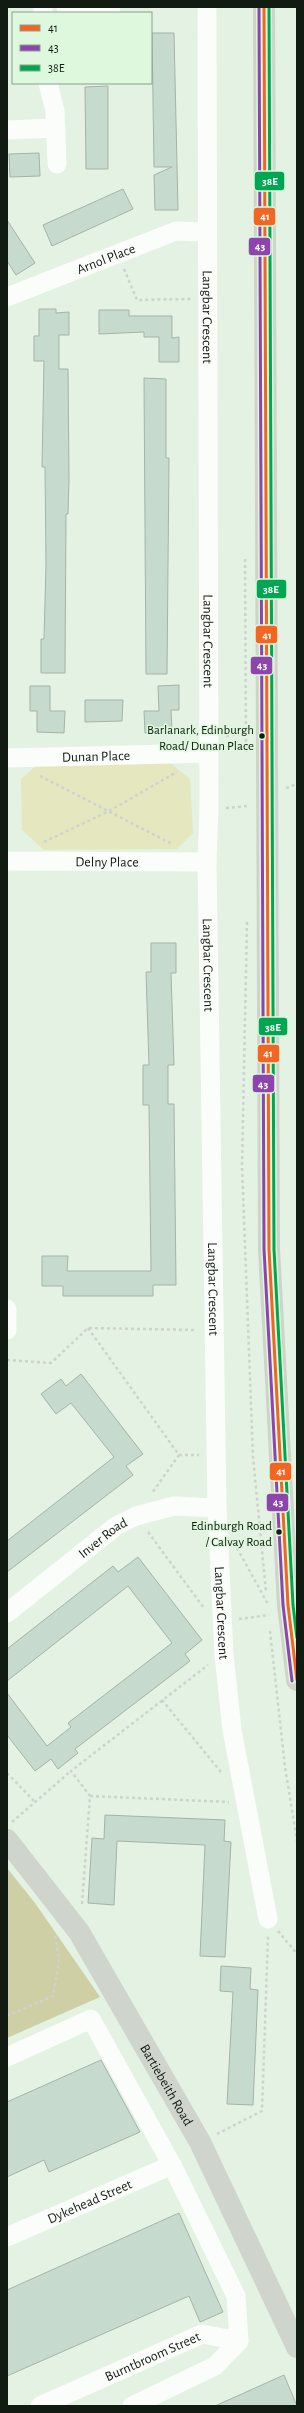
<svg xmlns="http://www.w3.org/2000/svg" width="304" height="2413" font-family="'Alegreya Sans',sans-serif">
	<rect width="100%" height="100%" fill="#e3f2e2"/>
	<path fill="#e5e7bf" d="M168 761 190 779 193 833 177 849 44 850 22 830 21 779 39 763Z"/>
	<path fill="#cecfa5" d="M7 1868 35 1903 100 1997 7 2038Z"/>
	<path fill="#c6dbce" stroke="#a5b3a9" d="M152 33H174L178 210H155L154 175 172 167H154Z
		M108 86V169H86L85 87Z
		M39 153 40 176 10 177 9 154Z
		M123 189 133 209 52 246 43 225Z
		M7 220 35 263 16 275 7 261Z
		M39 309H56V313L69 312V335H59V369H68L69 480 68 514H66L65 673H41V639H44L46 564 45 467H42L44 361H34V336H39Z
		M99 310H129V316H172V338L179 337V362H159V337H144V332L99 334Z
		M144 378 166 379V458H169L167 674H146Z
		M179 685V710H171L172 732 145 733 144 711H159L158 686Z
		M30 686H50V711H65L64 733 37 732V711H30Z
		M85 700H123L122 721 85 722Z
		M151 943H176V973H171L174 1065H168V1104H174L176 1285H153V1296H63V1286H42V1256H68L67 1271H151L149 1105H143V1065H149L146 972H151Z
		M81 1374 143 1454 126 1466 133 1475 7 1572V1541L114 1457 71 1403 56 1414 41 1394 61 1379 66 1386Z
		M138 1557 202 1640 185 1654 190 1661 75 1749 78 1753 58 1769 51 1759 35 1771 7 1735V1693L47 1746 71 1727 68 1723 172 1643 128 1586 7 1681V1649L113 1566 118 1572Z
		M105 1815 225 1820 224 1841 231 1842 225 1957 200 1956 205 1845 117 1841 114 1905 88 1903 92 1838 104 1839Z
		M221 1966 251 1968 250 1989 258 1990 253 2105 227 2104 233 1992 220 1991Z
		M101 2060 140 2132 49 2172 44 2160 7 2177V2102Z
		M179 2213 223 2312 200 2322 189 2296 7 2376V2290Z
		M284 2375 297 2406H215Z"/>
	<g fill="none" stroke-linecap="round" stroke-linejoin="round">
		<path stroke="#ced3ce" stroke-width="2.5" stroke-dasharray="3 3" stroke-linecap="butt" d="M124 269 137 300 191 299
			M245 559 246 752
			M226 736 245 733
			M40 776 172 844
			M286 788 297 784
			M226 808 248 806
			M44 842 109 811 177 772
			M247 922 242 1166 253 1457 266 1592
			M88 1328 179 1455 152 1493
			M7 1360 51 1363 88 1328 197 1330
			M179 1455H199
			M148 1532 204 1608
			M237 1548 269 1606
			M239 1619 269 1615
			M270 1631 285 1767 297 1841
			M162 1700 221 1772
			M7 1773 35 1802
			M90 1796 229 1802
			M12 1822 71 1771
			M82 1904 90 1796 71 1771 208 1665
			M278 1931 297 1954
			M7 2016 53 1996 59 1960 55 1934
			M217 2134 262 2111 268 1936"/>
		<g stroke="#fbfdfb" stroke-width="19">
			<path d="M66 7H111"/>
			<path id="s1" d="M207 7 209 808 207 862 217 1508 224 1655 232 1730 268 1919"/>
			<path d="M43 13V7"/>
			<path d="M48 83 55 111 57 164"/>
			<path d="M7 130 56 128"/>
			<path id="s2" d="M7 297 176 231 207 232"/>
			<path id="s3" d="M7 758 209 753"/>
			<path id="s4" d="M7 861 207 862"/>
			<path d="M7 1309V1330"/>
			<path id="s5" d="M7 1613 116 1526 136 1516 174 1506 217 1508"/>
			<path d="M7 2057 91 2019 172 2165 236 2296 239 2341"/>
			<path id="s6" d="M7 2237 172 2165"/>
			<path id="s7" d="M40 2406 202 2334 239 2341"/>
			<path d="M132 2406 215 2366 239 2341"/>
		</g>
		<path stroke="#cfd4cd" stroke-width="22" id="s8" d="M7 1840 79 1932 200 2142 297 2347"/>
		<path stroke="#cfd3ca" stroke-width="22" d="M264 7 269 1249 288 1605 297 1680"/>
		<defs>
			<path id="bus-1" d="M264 7 269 1249 288 1605 297 1680"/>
			<path id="bus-2" d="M259 7 264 1249 283 1605 292 1681"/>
			<path id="bus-3" d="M269 7 274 1249 293 1605 297 1638"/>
		</defs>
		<use href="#bus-1" stroke="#ddf8dc" stroke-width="6"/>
		<use href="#bus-2" stroke="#ddf8dc" stroke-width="6"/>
		<use href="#bus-3" stroke="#ddf8dc" stroke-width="6"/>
		<use href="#bus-1" stroke="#f26522" stroke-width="3"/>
		<use href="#bus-2" stroke="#8e44ad" stroke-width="3"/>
		<use href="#bus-3" stroke="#00a651" stroke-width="3"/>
	</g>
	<g fill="#121b12" stroke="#ddf8dc" stroke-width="1.5">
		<circle cx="262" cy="736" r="3.5"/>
		<circle cx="279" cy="1532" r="3.5"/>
	</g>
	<g text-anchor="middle" stroke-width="3" stroke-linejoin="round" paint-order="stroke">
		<g font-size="13" fill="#121b12" stroke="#ddf8dc" text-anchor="end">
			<text x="254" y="734">Barlanark, Edinburgh<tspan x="254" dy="16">Road/ Dunan Place</tspan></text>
			<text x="272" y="1530">Edinburgh Road<tspan x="272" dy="16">/ Calvay Road</tspan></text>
		</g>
		<g font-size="14" fill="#121b12" stroke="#ddf8dc">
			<text dy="5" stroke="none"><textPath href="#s2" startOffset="106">Arnol Place</textPath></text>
			<text dy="5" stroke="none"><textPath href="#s1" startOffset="310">Langbar Crescent</textPath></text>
			<text dy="5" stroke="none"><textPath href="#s1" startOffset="634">Langbar Crescent</textPath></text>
			<text dy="5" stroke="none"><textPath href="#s3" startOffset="89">Dunan Place</textPath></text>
			<text dy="5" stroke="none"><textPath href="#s4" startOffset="100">Delny Place</textPath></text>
			<text dy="5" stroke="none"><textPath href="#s1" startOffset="958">Langbar Crescent</textPath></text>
			<text dy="5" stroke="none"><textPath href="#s1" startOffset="1282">Langbar Crescent</textPath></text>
			<text dy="5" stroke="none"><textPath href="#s5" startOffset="122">Inver Road</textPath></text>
			<text dy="5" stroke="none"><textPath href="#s1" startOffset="1606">Langbar Crescent</textPath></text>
			<text dy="5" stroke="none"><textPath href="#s8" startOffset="293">Bartiebeith Road</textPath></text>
			<text dy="5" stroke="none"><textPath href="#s6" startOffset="90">Dykehead Street</textPath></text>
			<text dy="5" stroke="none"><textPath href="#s7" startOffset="123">Burntbroom Street</textPath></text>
		</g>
	</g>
	<g stroke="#ddf8dc" stroke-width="1.5">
		<rect x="254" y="171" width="31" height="20" rx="4" fill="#00a651"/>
		<rect x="253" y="207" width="23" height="19" rx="4" fill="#f26522"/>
		<rect x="248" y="237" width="23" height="19" rx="4" fill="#8e44ad"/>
		<rect x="256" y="579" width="31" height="20" rx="4" fill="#00a651"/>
		<rect x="255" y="625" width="23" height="19" rx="4" fill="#f26522"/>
		<rect x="250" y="656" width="23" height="19" rx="4" fill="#8e44ad"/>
		<rect x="258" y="1017" width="30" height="19" rx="4" fill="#00a651"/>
		<rect x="257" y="1044" width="23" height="19" rx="4" fill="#f26522"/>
		<rect x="252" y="1074" width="23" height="19" rx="4" fill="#8e44ad"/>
		<rect x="269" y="1462" width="23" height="19" rx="4" fill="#f26522"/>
		<rect x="266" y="1493" width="23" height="19" rx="4" fill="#8e44ad"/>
	</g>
	<g font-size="11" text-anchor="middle" font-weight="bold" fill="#fff">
		<text x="270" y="185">38E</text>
		<text x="265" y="220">41</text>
		<text x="260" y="250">43</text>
		<text x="271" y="593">38E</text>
		<text x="267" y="639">41</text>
		<text x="262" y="669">43</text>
		<text x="273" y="1031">38E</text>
		<text x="268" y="1057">41</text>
		<text x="263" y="1088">43</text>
		<text x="281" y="1475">41</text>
		<text x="278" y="1506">43</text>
	</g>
	<rect width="304" height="2413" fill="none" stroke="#121b12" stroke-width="16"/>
	<rect x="12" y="12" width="140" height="72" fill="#ddf8dc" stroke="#8ca08b"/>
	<rect x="20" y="25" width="20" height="6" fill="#f26522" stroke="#8ca08b"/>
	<text x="48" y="32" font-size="12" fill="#121b12">41</text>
	<rect x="20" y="45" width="20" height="6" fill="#8e44ad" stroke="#8ca08b"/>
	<text x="48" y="52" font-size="12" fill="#121b12">43</text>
	<rect x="20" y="65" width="20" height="6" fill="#00a651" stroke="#8ca08b"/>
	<text x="48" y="72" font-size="12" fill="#121b12">38E</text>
</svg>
